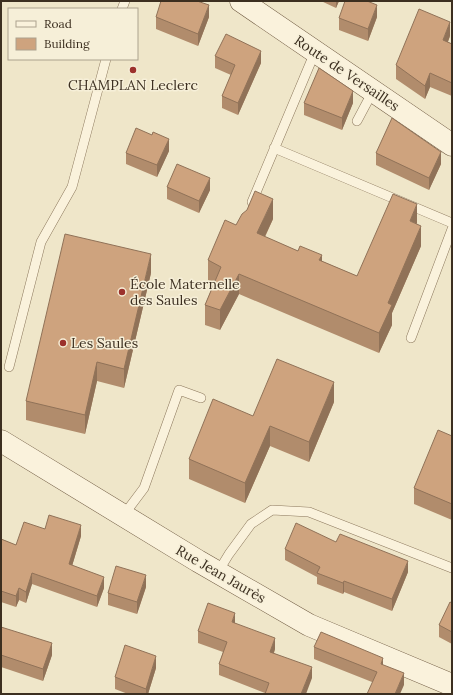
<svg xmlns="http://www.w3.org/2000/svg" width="453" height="695" font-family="Lora,serif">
	<rect width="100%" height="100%" fill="#efe6c9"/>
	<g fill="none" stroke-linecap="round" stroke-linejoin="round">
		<defs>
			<path id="service" d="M122 9 125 1
				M357 121 373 91
				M274 148 452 223
				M252 202 315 52
				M411 338 452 229
				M9 367 41 242 72 187 106 59
				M123 516 144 488 179 390 201 398
				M218 572 229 554 251 524 272 510 309 512 452 568"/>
			<path id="secondary" d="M241 1 452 145
				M1 441 198 561 309 625 452 685"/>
		</defs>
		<use href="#service" stroke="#8c785d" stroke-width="10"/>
		<use href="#secondary" stroke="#6e5940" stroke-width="23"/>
		<use href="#service" stroke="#faf2dc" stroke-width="9"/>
		<use href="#secondary" stroke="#faf2dc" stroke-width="22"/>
	</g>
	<path fill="#b18c6c" d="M321 1H339L336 8Z
		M156 17H209L198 46 156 29Z
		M377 17 368 41 339 30V18Z
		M450 36 448 42 452 44V96L430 87 425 99 396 79V65Z
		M215 56 261 63 238 115 222 108V96L231 75 215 68Z
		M304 103H353L342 130 304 115Z
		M169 151 157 177 126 164V153Z
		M376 153 441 164 429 190 376 165Z
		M167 187 210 190 199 213 167 199Z
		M273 219 265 237 357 276 417 225 421 246 392 313V325L379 353 239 294 220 330 205 325V305L214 283 208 280V260L236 225Z
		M151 273 124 388 97 381 85 434 26 420V401Z
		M334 402 309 462 270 446 245 503 189 479V459L253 416Z
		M452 436V520L414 504V488Z
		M45 529 81 536 72 566 104 588 97 607 32 584 26 603 19 600 16 607 1 602V539L16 545Z
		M336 542 408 572 392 611 344 592 343 594 317 584V577L285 560V549Z
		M146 587 137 614 108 605V593Z
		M452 603V644L439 637V625Z
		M235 623 275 649 274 653 312 678 265 693 219 675V664L223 652 198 643V631Z
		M1 627 52 655 43 681 1 667Z
		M314 647 383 665 404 685 372 682 314 659Z
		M156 668 148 694H128L115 689V677Z"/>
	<path fill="#907258" d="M336 1H339L336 8Z
		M209 5V17L198 46V34Z
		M377 5V17L368 41V29Z
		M450 22V36L443 54V40Z
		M261 51V63L238 115V103Z
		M430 73V87L425 99V86Z
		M353 91V103L342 130V118Z
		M169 139V151L157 177V165Z
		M441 152V164L429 190V178Z
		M210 178V190L199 213V201Z
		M273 199V219L257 253V233Z
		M417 204V224L410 221Z
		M421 226V246L392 313V325L379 353V333L388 303Z
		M151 254V273L124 388V369Z
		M322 255V275L319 260Z
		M239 274V294L220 330V310Z
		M97 362V381L85 434V415Z
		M334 382V402L309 462V442Z
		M270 426V446L245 503V483Z
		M81 525V536L69 576V564Z
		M408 561V572L392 611V599Z
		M32 573V584L26 603V592Z
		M146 575V587L137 614V602Z
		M104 577V588L97 607V596Z
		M344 581V592L343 594V583Z
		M19 588V600L16 607V596Z
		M235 613V624L232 622Z
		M275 638V649L270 663V652Z
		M52 643V655L43 681V669Z
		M156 656V668L148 694H146V689Z
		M383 658V670L381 664Z
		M312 667V678L306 694H301Z
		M404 673V685L400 694H395Z"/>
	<path fill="#cea37e" stroke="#907258" d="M161 1H197L209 5 198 34 156 17Z
		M345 1H367L377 5 368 29 339 18Z
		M419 9 450 22 443 40 452 44V83L430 73 425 86 396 65Z
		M226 34 261 51 238 103 222 96 235 65 215 56Z
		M319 68 353 91 342 118 304 103Z
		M392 118 441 152 429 178 376 153Z
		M136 128 152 135 153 132 169 139 157 165 126 153Z
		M177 164 210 178 199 201 167 187Z
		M255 191 273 199 257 233 298 251 300 246 322 255 319 260 357 276 393 194 417 204 410 221 421 226 388 303 392 305 379 333 239 274 220 310 205 305 221 267 208 260 225 220 236 225 242 214 247 210Z
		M65 234 151 254 124 369 97 362 85 415 26 401Z
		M277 359 334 382 309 442 270 426 245 483 189 459 213 399 253 416Z
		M438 430 452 436V504L414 488Z
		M49 515 81 525 69 564 104 577 97 596 32 573 26 592 19 588 16 596 1 591V539L16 545 24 522 45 529Z
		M296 523 336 542 340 534 408 561 392 599 344 581 343 583 317 573 320 567 285 549Z
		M116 566 146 575 137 602 108 593Z
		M450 602 452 603V632L439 625Z
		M208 603 235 613 232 622 275 638 270 652 312 667 301 694H265L269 683 219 664 227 642 198 631Z
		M1 627 52 643 43 669 1 655Z
		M321 632 383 658 381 664 404 673 395 694H367L377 672 314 647Z
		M125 645 156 656 146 689 115 677Z"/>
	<g fill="#9c312c" stroke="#f6efd8" stroke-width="1.5">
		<circle cx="133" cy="70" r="4"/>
		<circle cx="122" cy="292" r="4"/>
		<circle cx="63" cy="343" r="4"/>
	</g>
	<g text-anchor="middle" stroke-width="3" stroke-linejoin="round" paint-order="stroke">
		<g font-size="14" fill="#3c2f20" stroke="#f6efd8">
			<text transform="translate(347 73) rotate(34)" y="5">Route de Versailles</text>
			<text transform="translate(221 574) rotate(30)" y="5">Rue Jean Jaurès</text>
		</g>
		<g font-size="14" fill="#3c2f20" stroke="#f6efd8" text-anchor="start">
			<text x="133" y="90" text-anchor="middle">CHAMPLAN Leclerc</text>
			<text x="130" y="289">École Maternelle<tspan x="130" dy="16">des Saules</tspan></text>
			<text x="71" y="348">Les Saules</text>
		</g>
	</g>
	<rect width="453" height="695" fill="none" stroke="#3c2f20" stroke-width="4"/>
	<rect x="8" y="8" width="130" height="52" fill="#f6efd8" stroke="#aca28e"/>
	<rect x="16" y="21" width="20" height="6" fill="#faf2dc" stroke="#aca28e"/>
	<text x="44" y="28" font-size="12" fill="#3c2f20">Road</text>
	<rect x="16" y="38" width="20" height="12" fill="#cea37e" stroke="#aca28e"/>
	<text x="44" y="48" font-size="12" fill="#3c2f20">Building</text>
</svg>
